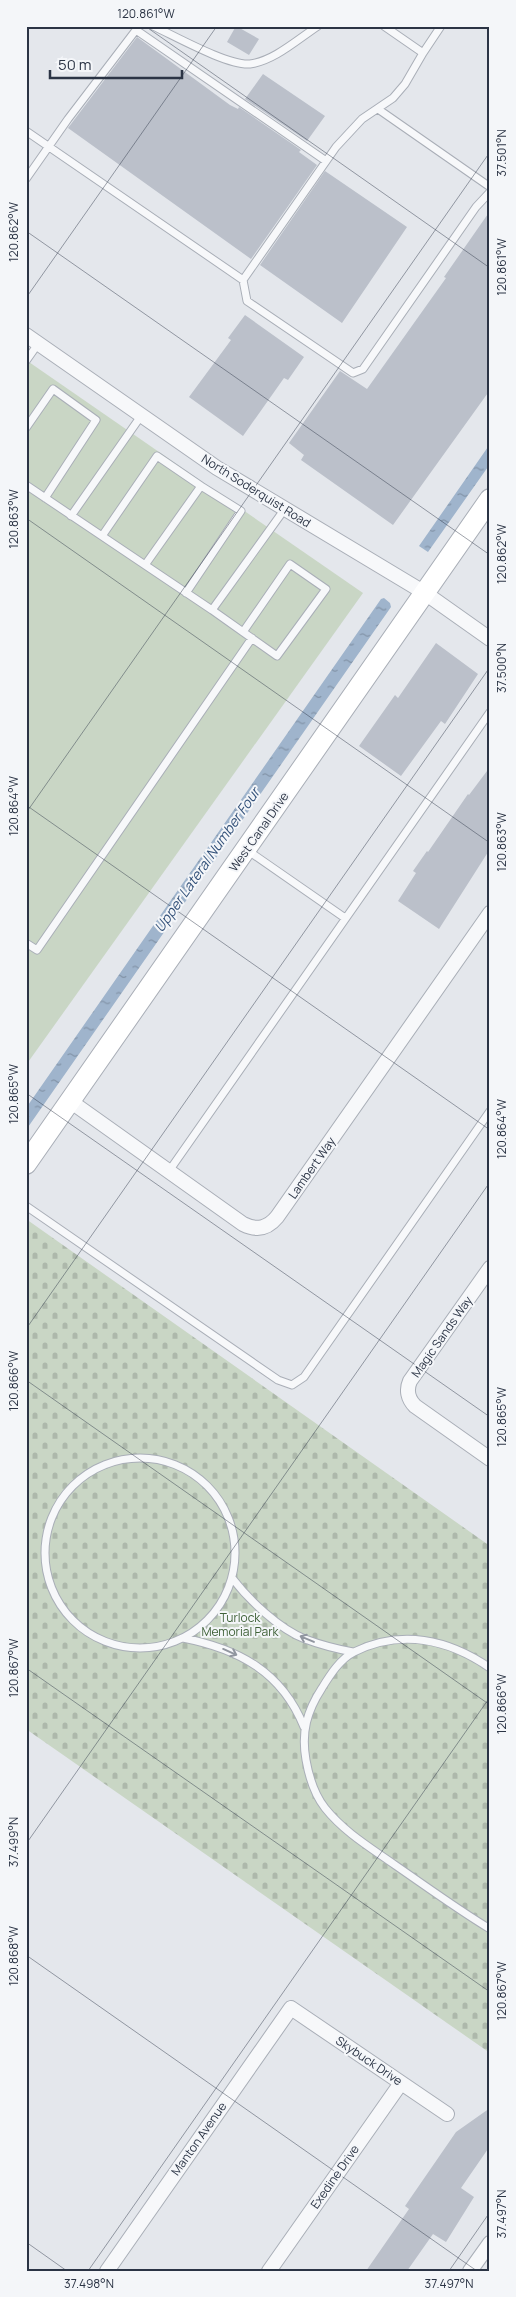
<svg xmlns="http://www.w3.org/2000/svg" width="516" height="2297" font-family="Manrope,sans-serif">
	<defs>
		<pattern id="cemetery-stones" width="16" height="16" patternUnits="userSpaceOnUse" patternTransform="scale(1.25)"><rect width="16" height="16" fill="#c9d6c5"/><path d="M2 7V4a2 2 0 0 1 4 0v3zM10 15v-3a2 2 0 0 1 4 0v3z" fill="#adb8ab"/></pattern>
		<pattern id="water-ripples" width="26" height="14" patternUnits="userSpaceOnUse" patternTransform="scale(1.25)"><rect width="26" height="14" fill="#9fb4cc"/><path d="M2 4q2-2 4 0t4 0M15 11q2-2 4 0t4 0" fill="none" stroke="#8293a7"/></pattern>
	</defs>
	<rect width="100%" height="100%" fill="#e4e7ec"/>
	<path fill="#c9d6c5" d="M26 360 363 593 26 1065Z"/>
	<path fill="url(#cemetery-stones)" d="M26 1219 490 1546V2053L26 1729Z"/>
	<path fill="url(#water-ripples)" d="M490 444V464L428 552 419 546Z
		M384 598 390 603 391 607 26 1130V1108L381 599Z"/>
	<path fill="#bbc0ca" d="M236 26 259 39 249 55 227 42Z
		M137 37 230 105 238 109 239 107 301 150 299 152 317 165 251 259 68 128Z
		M263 74 325 116 307 141 245 99Z
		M325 171 407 227 342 323 260 265Z
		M490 211V390L393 525 301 460 304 455 289 443 340 371 367 389 446 278 444 277Z
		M245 315 304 357 288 380 284 378 243 436 189 397 231 340 228 338Z
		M436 643 478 674 445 724 441 721 401 776 359 746 395 695 398 698Z
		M490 767V849L439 929 398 901 416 873 413 871 427 851 428 852 468 794 469 795Z
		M490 2108V2146L461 2188 474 2197 446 2242 433 2234 407 2271H366L409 2209 405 2206 456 2132Z"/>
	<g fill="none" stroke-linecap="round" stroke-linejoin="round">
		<defs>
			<path id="lane" d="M153 26C175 36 228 66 250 64 274 61 298 39 318 26
				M384 26 423 53 441 26
				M136 30 326 161
				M378 109 490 187
				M26 131 243 280 336 147 362 119 393 98 405 84 423 53
				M26 179 68 119 139 26
				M243 280 247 301 353 373 363 369 476 207 490 192
				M26 361 38 344
				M26 428 53 389 96 420 45 498
				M26 485 212 610 284 510
				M71 516 141 416
				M102 536 157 456 201 486 145 565
				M186 593 241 511 201 486
				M212 610 277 656 326 589 290 564 243 632
				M247 850 345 918
				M26 943 37 950 252 638
				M169 1171 490 712
				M26 1206 278 1380 292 1385 304 1377 490 1111
				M45 1553a95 95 0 1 1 190 0a95 95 0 1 1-190 0Z
				M232 1578C249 1600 279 1629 305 1639 321 1645 337 1649 353 1652
				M183 1638C239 1649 282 1672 304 1727
				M490 1668C448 1639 401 1629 354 1652 340 1659 330 1675 322 1688 307 1711 301 1732 306 1760 309 1777 314 1794 325 1808 344 1832 371 1848 395 1865 427 1887 457 1909 490 1929"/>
			<path id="street" d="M26 335 217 468 425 593 490 639
				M70 1101 243 1224C257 1231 268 1228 277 1217L490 913
				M490 1268 410 1381C406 1390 408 1399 415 1406L490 1459
				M107 2271 291 2008 447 2114
				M269 2271 401 2083
				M470 2271 490 2243"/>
			<path id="secondary" d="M26 1164 490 499"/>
		</defs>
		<use href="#lane" stroke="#a9aeb7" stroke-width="9"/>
		<use href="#street" stroke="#a9aeb7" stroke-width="16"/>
		<use href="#secondary" stroke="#a9aeb7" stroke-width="22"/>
		<use href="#lane" stroke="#f7f8fa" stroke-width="7"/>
		<use href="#street" stroke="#f7f8fa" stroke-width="14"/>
		<use href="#secondary" stroke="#fff" stroke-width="20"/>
	</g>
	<defs><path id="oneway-shaft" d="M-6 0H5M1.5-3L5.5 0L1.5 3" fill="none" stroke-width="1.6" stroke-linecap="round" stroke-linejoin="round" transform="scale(1.25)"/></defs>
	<g stroke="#9196a0">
		<use href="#oneway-shaft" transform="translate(307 1639) rotate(-157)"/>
		<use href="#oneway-shaft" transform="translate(230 1652) rotate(24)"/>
	</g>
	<path fill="none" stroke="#2b3445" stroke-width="1" stroke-opacity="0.45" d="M145 26 490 268M26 231 490 555M26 298 217 26M26 518 490 843M26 805 490 1130M26 813 490 152M26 1093 490 1417M26 1329 490 667M26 1380 490 1705M26 1668 490 1992M26 1844 490 1182M26 1955 477 2271M26 2242 67 2271M88 2271 490 1697M449 2271 490 2212"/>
	<g text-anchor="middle" stroke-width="4" stroke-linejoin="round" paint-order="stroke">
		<g font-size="12" fill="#2b3445" stroke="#f4f6f9">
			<text transform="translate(256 491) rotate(32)" y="4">North Soderquist Road</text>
			<text transform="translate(259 832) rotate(-55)" y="4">West Canal Drive</text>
			<text transform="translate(312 1168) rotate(-55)" y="4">Lambert Way</text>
			<text transform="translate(442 1337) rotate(-55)" y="4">Magic Sands Way</text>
			<text transform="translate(369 2061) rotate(34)" y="4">Skybuck Drive</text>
			<text transform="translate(199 2139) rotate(-55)" y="4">Manton Avenue</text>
			<text transform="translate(335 2177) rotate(-55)" y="4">Exedine Drive</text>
		</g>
		<g font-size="12" fill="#3f6138" stroke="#f4f6f9">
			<text x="240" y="1622">Turlock<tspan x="240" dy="14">Memorial Park</tspan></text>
		</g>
		<g font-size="14" font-style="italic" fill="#34527a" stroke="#f4f6f9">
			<text transform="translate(207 860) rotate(-55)" y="5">Upper Lateral Number Four</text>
		</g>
	</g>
	<rect width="516" height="2297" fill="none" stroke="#f4f6f9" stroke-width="55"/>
	<path d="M50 70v8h132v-8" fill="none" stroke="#2b3445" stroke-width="2.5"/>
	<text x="58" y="70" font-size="15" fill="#2b3445" stroke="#f4f6f9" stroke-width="4" paint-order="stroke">50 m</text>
	<rect x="28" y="28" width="460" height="2242" fill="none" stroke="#2b3445" stroke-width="2"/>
	<g font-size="12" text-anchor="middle" fill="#2b3445">
		<text x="146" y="18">120.861°W</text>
		<text transform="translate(502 153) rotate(-90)" y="4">37.501°N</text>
		<text transform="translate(14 232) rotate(-90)" y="4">120.862°W</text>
		<text transform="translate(502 267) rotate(-90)" y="4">120.861°W</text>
		<text transform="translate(14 519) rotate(-90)" y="4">120.863°W</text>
		<text transform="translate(502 554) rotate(-90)" y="4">120.862°W</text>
		<text transform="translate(502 668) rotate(-90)" y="4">37.500°N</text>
		<text transform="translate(14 806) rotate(-90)" y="4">120.864°W</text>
		<text transform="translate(502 842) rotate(-90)" y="4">120.863°W</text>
		<text transform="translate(14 1094) rotate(-90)" y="4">120.865°W</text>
		<text transform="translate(502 1129) rotate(-90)" y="4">120.864°W</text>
		<text transform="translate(14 1381) rotate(-90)" y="4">120.866°W</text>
		<text transform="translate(502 1417) rotate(-90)" y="4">120.865°W</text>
		<text transform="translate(14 1668) rotate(-90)" y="4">120.867°W</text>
		<text transform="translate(502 1704) rotate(-90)" y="4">120.866°W</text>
		<text transform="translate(14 1842) rotate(-90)" y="4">37.499°N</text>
		<text transform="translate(14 1956) rotate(-90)" y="4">120.868°W</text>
		<text transform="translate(502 1991) rotate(-90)" y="4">120.867°W</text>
		<text transform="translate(502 2214) rotate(-90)" y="4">37.497°N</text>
		<text x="89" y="2288">37.498°N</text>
		<text x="449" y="2288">37.497°N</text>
	</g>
</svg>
